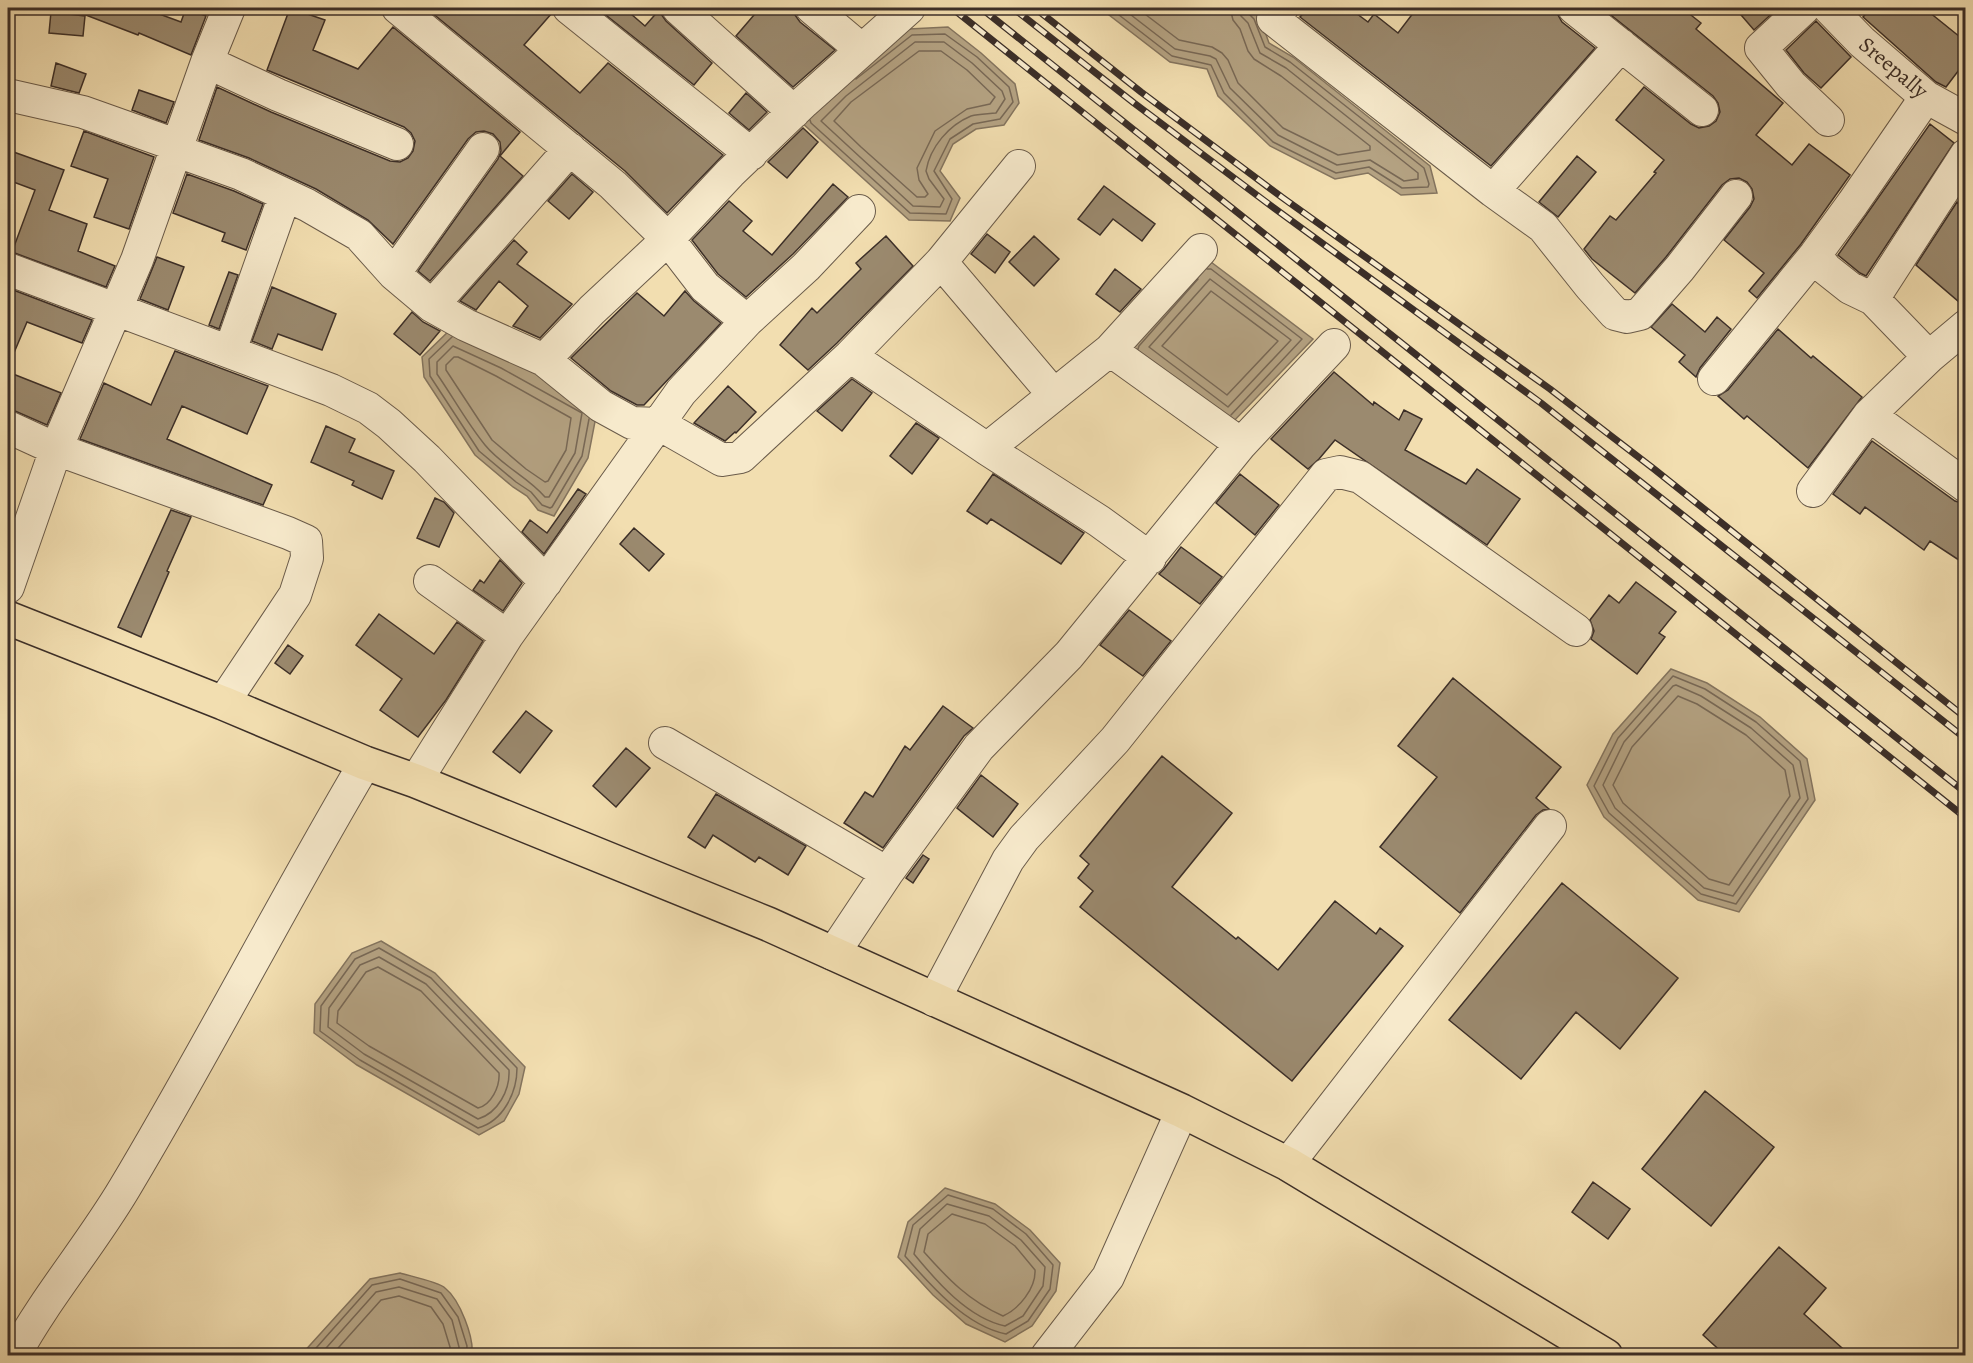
<svg xmlns="http://www.w3.org/2000/svg" width="1973" height="1363" font-family="Alegreya,serif">
	<rect width="100%" height="100%" fill="#f2deb0"/>
	<filter id="stains"><feTurbulence type="fractalNoise" baseFrequency=".00333" numOctaves="4"/><feColorMatrix values="0 0 0 0 .2 0 0 0 0 .09 0 0 0 0 .02 0 0 0 .5 -.17"/></filter>
	<radialGradient id="worn" r=".72"><stop offset=".6" stop-color="#630" stop-opacity="0"/><stop offset="1" stop-color="#630" stop-opacity=".3"/></radialGradient>
	<path fill="#b4a282" stroke="#84745e" stroke-width="1.5" d="M1100 8H1250L1259 15 1269 43 1293 57 1430 166 1437 193 1401 195 1368 173 1335 179 1270 146 1218 96 1207 69 1170 62Z
		M948 27 981 53 1015 84 1019 103 1004 125 976 129 953 144 940 171 960 198 950 221 909 220 800 121 909 29Z
		M1207 259 1313 339 1229 426 1128 349Z
		M451 329 598 406 588 458 554 516 538 510 527 496 513 487 475 455 424 377 422 357Z
		M1671 669 1707 683 1760 717 1807 759 1815 800 1739 912 1698 900 1604 817 1587 785 1613 734Z
		M381 941 435 973 525 1067 519 1094 504 1121 479 1135 357 1065 314 1033 315 1004 352 953Z
		M945 1188 995 1204 1030 1230 1060 1263 1056 1291 1032 1326 1005 1342 966 1324 933 1295 898 1257 908 1222Z
		M400 1273C410 1276 439 1282 445 1288 460 1300 474 1337 472 1355H301L370 1279Z"/>
	<g fill="none" stroke-linecap="round" stroke-linejoin="round">
		<path stroke="#786855" stroke-width="1.5" d="M1110 8 1172 56 1211 65 1224 93 1273 142 1336 173 1369 167 1402 188 1428 187 1429 184 1424 168 1290 62 1265 47 1254 19 1248 13 1247 8
			M1122 8 1175 49 1210 56 1216 59 1230 88 1278 135 1337 165 1370 160 1404 181 1418 179V173L1286 68 1260 53 1248 23 1241 16 1239 8
			M1137 8 1179 40 1212 47 1222 53 1228 60 1238 83 1283 128 1338 155 1370 150V146L1281 76 1254 59 1248 51 1240 29 1233 20 1230 8
			M915 42H944L972 63 1002 91 1005 99 996 113C988 114 979 114 971 116 949 125 930 147 926 171L929 179 944 199 940 207 913 206 821 121 846 96Z
			M919 51H941L967 70 995 97 990 104 967 109 935 131 917 168 919 180 928 194 925 197H917L861 147 834 121 851 102Z
			M810 120 811 123 910 213 946 214 952 199 934 171 950 139 973 124 1000 119 1013 102 1009 87 977 57 945 34 912 35 856 79
			M1207 269H1211L1302 339 1231 415
			M1210 279 1291 340 1228 407 1149 347Z
			M1211 291 1278 341 1227 395 1162 346Z
			M452 337 429 359 430 376 479 451 516 482 531 492 542 505 550 508 552 507 582 456 589 419
			M453 346 501 368 582 413 575 453 549 497H545C528 477 502 466 485 445 467 423 453 397 437 374V362Z
			M1138 349 1139 346 1198 279
			M454 357H458L496 376 571 418 566 450 548 481 545 482 526 469 492 440 446 370V365Z
			M1673 676 1705 689 1756 722 1800 761 1808 799 1736 904 1701 894 1609 813 1594 786 1618 738Z
			M1676 685 1701 696 1751 728 1793 765 1800 798 1733 896 1704 888 1615 808 1603 785 1624 742 1673 686Z
			M1678 696 1697 704 1746 735 1785 770 1790 796 1729 885 1709 879 1623 803 1613 785 1632 747Z
			M379 948 431 978 517 1068C517 1093 503 1121 478 1128L360 1060 320 1031 321 1006 355 959Z
			M379 957 426 984 509 1070C510 1090 498 1113 478 1119L364 1054 328 1027 329 1008 360 965Z
			M378 967 421 991 499 1073C500 1087 491 1105 478 1108L369 1046 337 1023 338 1011 366 972Z
			M948 1195 993 1209 1026 1234 1053 1265 1050 1289 1028 1321 1006 1334C966 1326 931 1286 905 1256L913 1225Z
			M947 1204 989 1216 1021 1240 1045 1267 1043 1286 1023 1316 1005 1326C968 1318 937 1282 914 1254L920 1229Z
			M952 1214 985 1224 1015 1246 1035 1270C1036 1288 1019 1309 1003 1316 969 1301 948 1279 924 1252L928 1234Z
			M309 1356 372 1285 400 1279 441 1293 458 1317 467 1346 466 1356
			M319 1356 376 1292 399 1287 437 1299 452 1320 459 1347V1356
			M331 1356 381 1300 399 1296 431 1307 443 1324 450 1347V1356"/>
	</g>
	<path fill="#9b8a6f" stroke="#3c2f28" stroke-width="1.5" d="M70 8H143L181 22 186 8 206 16 191 55 139 33 138 35 70 9Z
		M290 8 325 20 313 50 358 69 393 27 520 132 500 156 523 176 430 281 418 271 498 159 501 151 500 142 493 134 484 131 476 132 468 139 393 244 368 220 316 189 249 158 199 140 217 87 271 112 390 161 400 162 408 158 413 151 415 141 411 133 404 127 267 70Z
		M426 8H551L552 13 524 45 580 93 608 63 723 155 667 213 625 171Z
		M597 8H624L645 26 661 8V14L666 21 712 63 694 85Z
		M760 8H794L795 15 800 22 835 50 793 87 736 36Z
		M1308 8H1349L1368 22 1374 14 1398 33 1417 8H1556L1558 15 1562 22 1595 48 1491 166 1300 17Z
		M1602 8H1682L1701 23 1696 29 1783 103 1756 135 1792 165 1809 144 1850 175 1801 244 1757 298 1749 291 1764 273 1724 240 1750 207 1754 199 1752 189 1747 182 1739 178 1730 179 1722 185 1666 257 1635 293 1592 259 1584 249 1610 216 1616 220 1656 173 1654 172 1664 160 1616 120 1644 87 1691 124 1699 128 1709 126 1716 121 1720 112 1718 103 1713 96Z
		M1735 8H1778L1754 30Z
		M1871 8H1924L1965 41V62L1946 87 1936 82 1863 17Z
		M51 12 85 16 83 36 49 33Z
		M1816 21 1851 57 1821 88 1804 73 1786 50Z
		M56 63 86 74 79 93 51 86Z
		M139 90 174 102 166 123 132 110Z
		M746 93 767 112 749 130 729 113Z
		M1930 124 1954 143 1866 276 1860 273 1838 255Z
		M803 128 818 142 787 178 768 162Z
		M84 131 154 157 129 229 94 217 108 179 71 166Z
		M8 150 64 170 49 210 87 224 78 251 115 266 106 287 12 252 35 190 8 180Z
		M1577 156 1596 172 1558 217 1539 202Z
		M187 174 234 191 263 204 246 250 222 241 225 233 173 213Z
		M572 174 593 192 569 219 548 201Z
		M833 184 848 197 793 254 746 297 718 274 692 240 729 201 752 221 743 231 772 255Z
		M1104 186 1155 224 1142 241 1113 219 1100 235 1078 219Z
		M1957 202 1965 209V307L1916 265Z
		M987 234 1010 252 995 273 971 254Z
		M886 236 913 266 837 343 808 370 780 345 812 308 817 313 861 269 856 263Z
		M1034 236 1059 259 1034 286 1009 262Z
		M514 240 527 252 517 264 572 304 540 338 513 326 528 306 499 281 476 310 460 301Z
		M157 257 184 267 168 310 140 299Z
		M1115 269 1141 289 1120 312 1096 294Z
		M229 272 238 275 219 329 209 325Z
		M272 287 336 314 322 350 278 334 272 349 252 341Z
		M8 288 92 320 82 343 27 322 8 367Z
		M685 291 694 301 721 323 644 405H637L611 391 571 358 637 293 664 316Z
		M1672 304 1705 332 1717 317 1731 329 1700 368 1696 377 1679 362 1685 355 1651 327Z
		M412 312 423 322 440 331 420 355 394 334Z
		M1778 329 1811 358 1813 356 1862 397 1808 468 1747 416 1744 419 1718 396 1728 390Z
		M175 351 268 386 247 434 182 406 167 439 272 485 263 505 80 439 104 383 151 405Z
		M8 372 61 393 47 425 15 411 8 409Z
		M1334 372 1373 405 1374 402 1399 420 1404 410 1422 419 1405 450 1466 484 1477 469 1520 499 1487 545 1335 440 1319 459 1308 469 1271 439Z
		M852 379 872 393 842 431 817 411Z
		M728 386 756 412 736 433 735 432 725 441 694 423Z
		M916 423 939 438 912 474 890 456Z
		M326 426 355 439 349 452 394 471 382 499 352 485 354 481 311 462Z
		M1872 441 1955 501 1965 504V564L1930 541 1924 550 1865 507 1860 514 1833 494Z
		M993 474 1084 533 1061 564 991 519 987 524 967 511Z
		M1240 474 1279 505 1255 535 1216 503Z
		M578 489 586 494 544 554 522 532 530 520 547 533Z
		M435 498 444 502 454 513 439 547 417 538Z
		M171 510 191 517 167 571 169 572 141 637 118 627Z
		M634 528 664 554 649 571 620 544Z
		M1181 547 1222 577 1200 604 1159 574 1164 569Z
		M500 560 522 583 503 611 473 590 480 580 484 583Z
		M1636 582 1676 612 1659 633 1665 637 1637 674 1591 639 1594 631 1590 620 1609 595 1619 603Z
		M1129 610 1171 641 1143 676 1100 645Z
		M379 614 434 654 457 622 483 641 446 700 418 737 380 710 402 679 356 645Z
		M288 645 303 656 290 674 275 663Z
		M1453 678 1561 767 1536 798 1549 809 1543 810 1536 815 1460 913 1380 847 1437 777 1398 746Z
		M943 706 973 728 964 736 883 848 844 823 865 792 873 797 905 746 910 750Z
		M526 711 552 731 520 773 493 752Z
		M626 748 650 768 616 807 593 786Z
		M1162 756 1232 813 1172 887 1236 939 1238 937 1278 970 1335 901 1376 934 1380 928 1403 946 1292 1081 1080 907 1093 891 1078 878 1089 864 1080 856Z
		M981 775 1018 804 993 837 957 808Z
		M716 794 806 846 788 875 759 857 755 862 713 835 705 848 688 837Z
		M923 855 929 859 913 883 906 878Z
		M1562 883 1678 978 1620 1049 1576 1012 1521 1079 1449 1020Z
		M1705 1091 1774 1147 1711 1226 1642 1169Z
		M1593 1182 1630 1209 1608 1239 1572 1212Z
		M1779 1247 1826 1288 1804 1314 1851 1356H1726L1703 1335Z"/>
	<g fill="none" stroke-linecap="round" stroke-linejoin="round">
		<defs>
			<path id="minor" d="M398 8 613 185 668 239 705 287 747 321
				M569 8 751 154
				M678 8 794 112
				M812 8 862 50
				M1282 8 1273 19 1493 191 1543 227 1590 286 1615 314 1627 317 1640 314 1680 268 1736 196
				M1574 8 1702 110
				M1804 8 1761 48 1791 85 1828 120
				M1829 8 1862 42 1926 97 1966 119
				M207 62 278 95 397 144
				M8 95 83 112 173 144 177 151 241 174 307 205 359 235 394 274 432 306 466 325 544 360 601 406 632 423 659 424 722 460 741 457 850 356 941 262 1019 166
				M1493 191 1621 45
				M1815 255 1826 269 1850 288 1873 299 1929 357
				M941 262 1054 395
				M8 269 331 390 368 408 389 424 427 459 546 582
				M394 274 483 149
				M1873 299 1966 155
				M432 306 570 149
				M1110 350 1241 444
				M230 351 285 195
				M850 356 987 449 1099 521 1150 558
				M544 360 592 310 668 239 730 173 804 102 909 8
				M1714 379 1815 255 1853 203 1926 97
				M1869 415 1966 486
				M8 427 56 449 288 533 306 541 307 558 295 595 223 703
				M987 449 1110 350 1201 250
				M1813 491 1869 415 1929 357 1966 326
				M430 581 507 636
				M8 587 56 449 137 260 207 62 229 8
				M665 743 887 873
				M416 781 507 636 681 392 747 321 806 267 859 211
				M833 954 887 873 979 747 1069 655 1241 444 1334 345
				M934 1000 1008 860 1024 838 1115 740 1326 475 1340 472 1360 477 1576 630
				M1288 1164 1550 826
				M14 1356C46 1297 90 1246 124 1189 208 1049 282 903 365 763
				M1047 1356 1108 1277 1182 1111"/>
			<path id="major" d="M8 618 223 703 365 763 416 781 768 924 1182 1111 1288 1164 1606 1356"/>
		</defs>
		<use href="#minor" stroke="#6a5b4a" stroke-width="34"/>
		<use href="#major" stroke="#3c2f28" stroke-width="36"/>
		<use href="#minor" stroke="#f7eacc" stroke-width="32"/>
		<use href="#major" stroke="#f2deb0" stroke-width="33"/>
		<defs>
			<path id="rail" d="M952 8 1966 818
				M981 8 1966 793
				M1013 8 1134 103 1274 208 1541 403 1966 739
				M1035 8 1141 92 1283 198 1550 389 1654 469 1966 718"/>
		</defs>
		<use href="#rail" stroke="#3c2f28" stroke-width="7"/>
		<use href="#rail" stroke="#f7eacc" stroke-width="4.5" stroke-dasharray="14" stroke-linecap="butt"/>
	</g>
	<g text-anchor="middle" stroke-width="4.5" stroke-linejoin="round" paint-order="stroke">
		<g font-size="22" fill="#3c2f28" stroke="#f7eacc">
			<text transform="translate(1894 67) rotate(40)" y="8">Sreepally</text>
		</g>
	</g>
	<rect width="1973" height="1363" fill="none" stroke="#f2deb0" stroke-width="30"/>
	<rect x="9" y="9" width="1955" height="1345" fill="none" stroke="#3c2f28" stroke-width="3"/>
	<rect x="15" y="15" width="1943" height="1333" fill="none" stroke="#3c2f28" stroke-width="1.5"/>
	<rect width="100%" height="100%" filter="url(#stains)"/>
	<rect width="100%" height="100%" fill="url(#worn)"/>
</svg>
